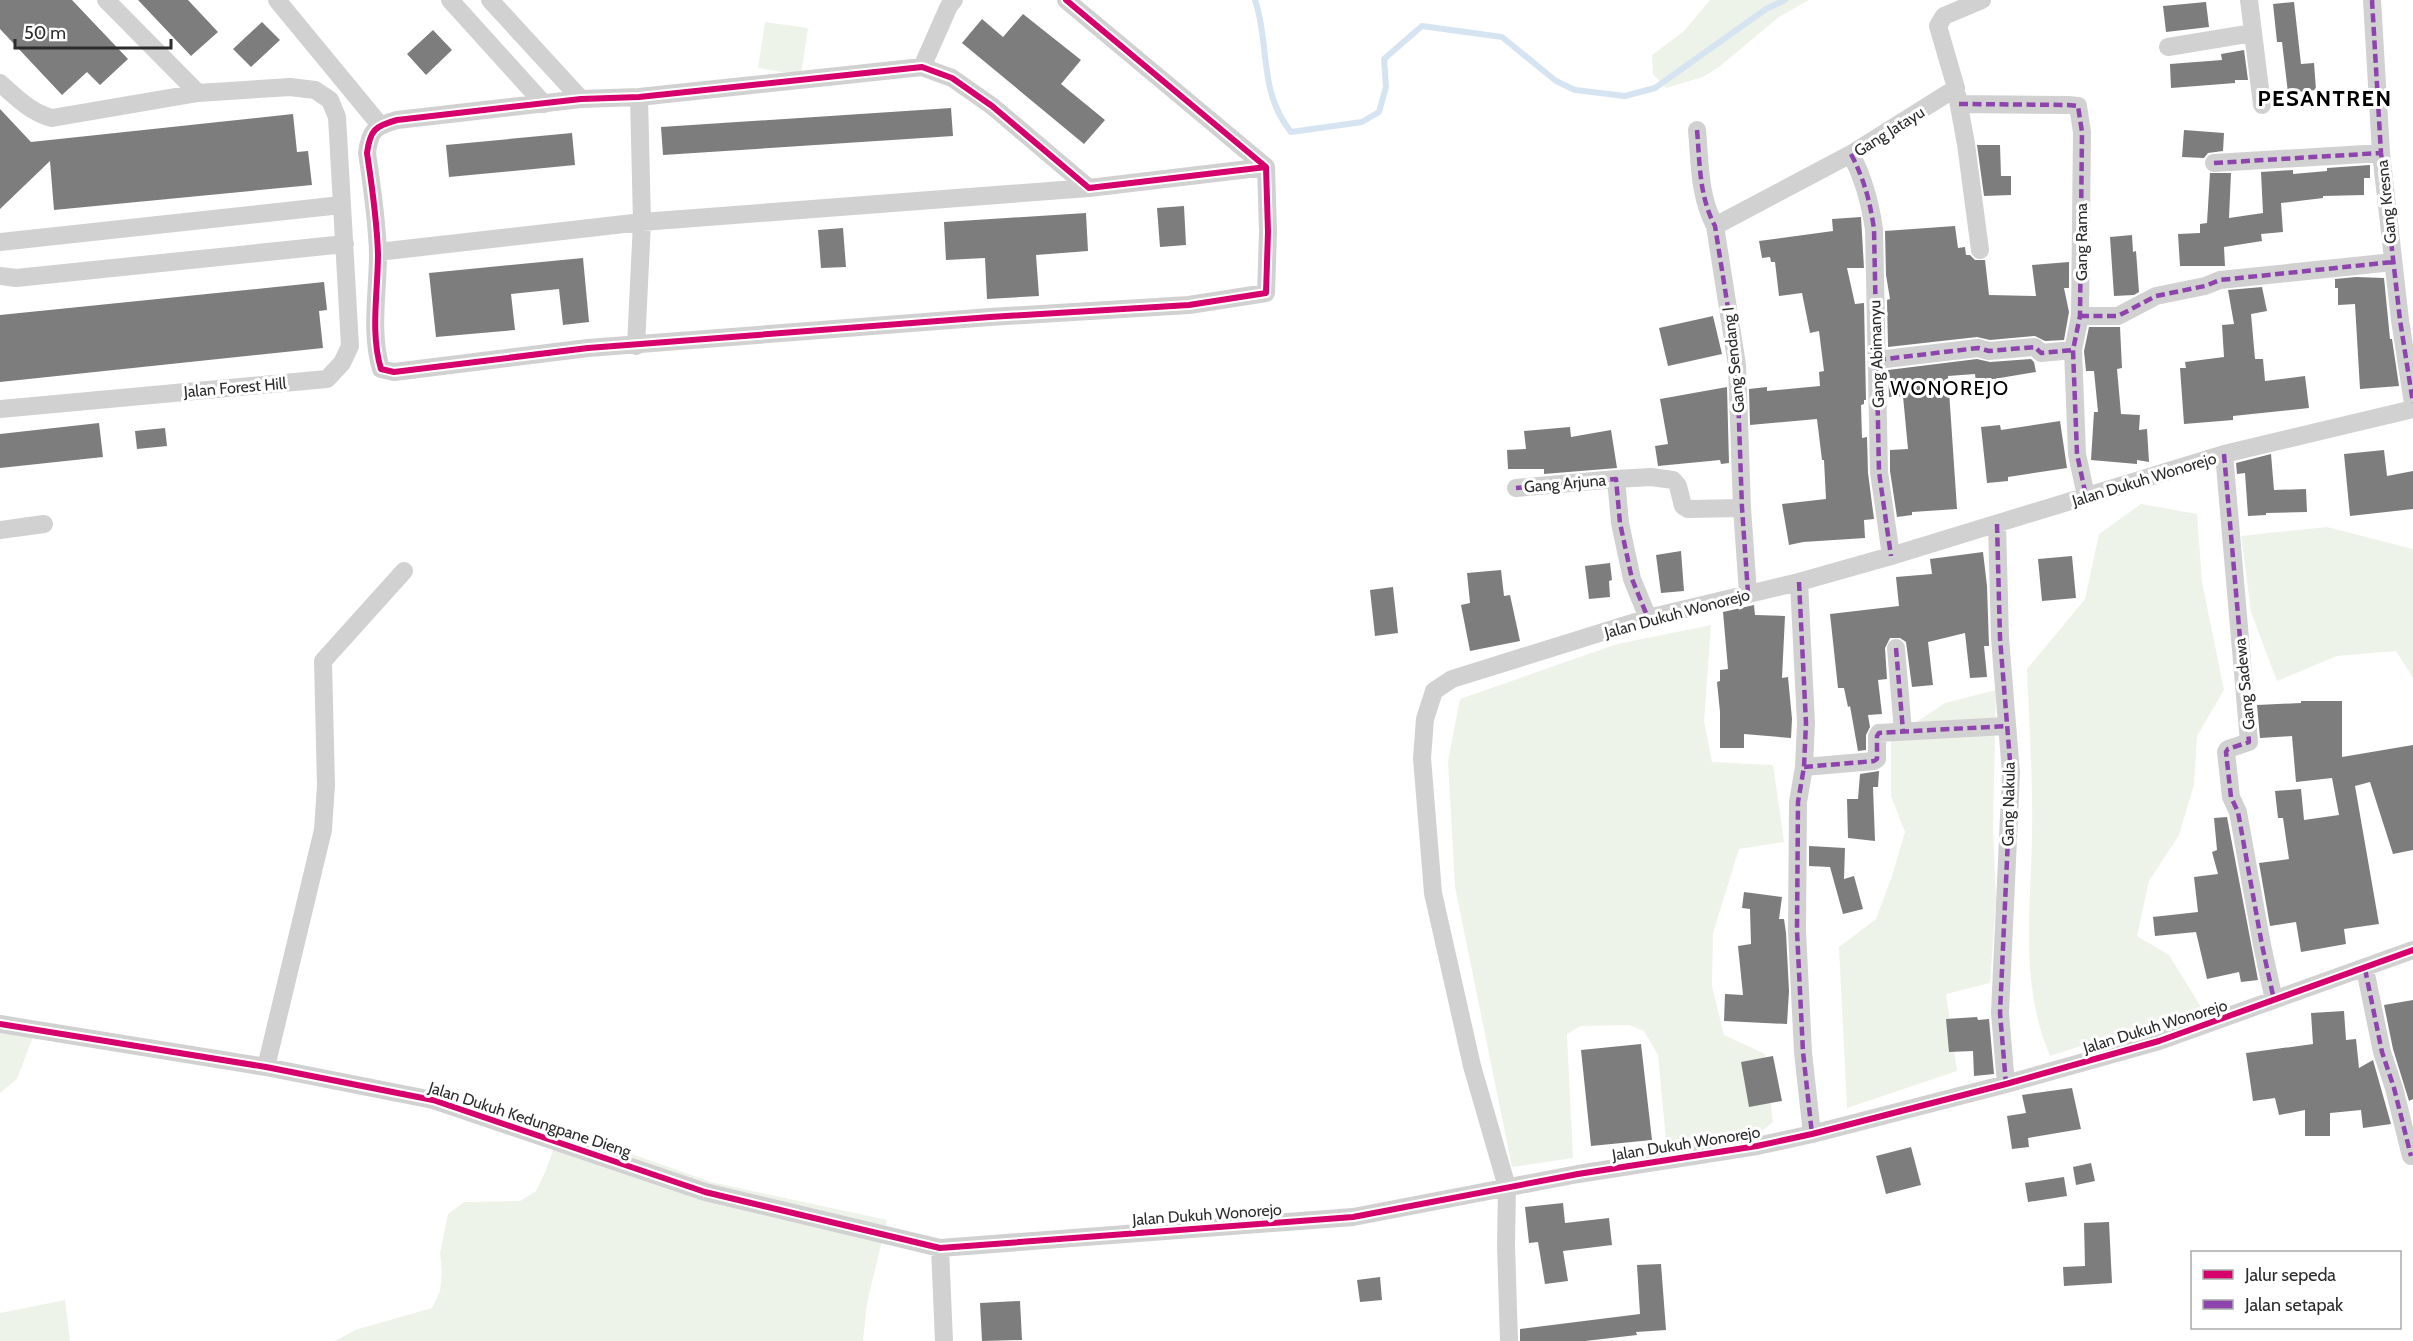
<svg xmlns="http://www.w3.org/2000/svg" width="2413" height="1341" font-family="Cabin,sans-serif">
	<rect width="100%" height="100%" fill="#fff"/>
	<path fill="#eef3ea" d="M1710 0H1809L1779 17 1719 67 1703 77 1666 88 1653 74 1652 55 1684 31Z
		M765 22 808 28 801 75 758 68Z
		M2141 504 2197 514 2202 582 2224 690 2197 736 2194 785 2179 835 2149 881 2137 936 2169 955 2201 1007 2050 1056C2019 982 2031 911 2032 834 2033 779 2029 724 2027 669L2085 599 2099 534Z
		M2327 527 2413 549V678L2396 651 2337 656 2277 681 2251 612 2241 536Z
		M1711 625 1704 721 1712 762 1773 765 1784 842 1739 849 1713 933 1712 986 1724 1035 1765 1054 1773 1122 1755 1137 1667 1151 1658 1055 1644 1031 1629 1025 1581 1026 1567 1034 1573 1158 1512 1167 1455 887 1448 761 1460 699 1617 644Z
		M1996 690 1993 827 1996 899 1990 983 1946 994 1957 1071 1847 1108 1839 947 1876 919 1892 876 1905 832 1891 796V739L1945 703Z
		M0 1022 36 1029 17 1079 0 1093Z
		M561 1129 711 1182 887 1220 867 1303 863 1341H335L355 1330 432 1308 440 1291 442 1272 440 1253 448 1214 464 1202 520 1201 536 1191 546 1170Z
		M65 1300 70 1341H0V1313Z"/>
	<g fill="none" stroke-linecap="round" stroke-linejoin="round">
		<path stroke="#d6e3f1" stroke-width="6" d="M1255 0C1270 43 1258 92 1291 132L1362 122 1379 112 1386 87 1384 59 1422 26 1502 37 1556 81 1575 90 1625 96 1655 88 1766 9 1785 0"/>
	</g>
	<path fill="#7d7d7d" d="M0 0H72L128 59 100 85 87 72 62 95 0 29Z
		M138 0H188L218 32 191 56Z
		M2206 2 2209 27 2166 32 2163 6Z
		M2294 2 2301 64 2314 63 2316 90 2288 93 2282 42H2277L2273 4Z
		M1023 14 1081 60 1061 84 1105 120 1084 144 962 43 982 19 1003 37Z
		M262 22 280 40 251 67 233 49Z
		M433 30 452 50 426 75 407 54Z
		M2244 50 2248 80H2235V83L2171 88 2170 64 2222 60 2221 54Z
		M951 108 953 136 663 155 661 127Z
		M0 109 31 142 293 114 297 152 308 151 312 185 54 210 50 161 0 209Z
		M2184 130 2224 133 2223 151 2208 153 2204 158 2182 157Z
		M572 133 575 165 449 177 446 145Z
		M1977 145H2000L2001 176H2011V195L1984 196Z
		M2370 165V178H2364V195L2323 196V198L2281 203 2283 232 2261 234 2262 241 2224 247 2225 266H2180L2178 234 2200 233V224L2207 223 2210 173H2231L2229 218 2263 213 2261 172 2293 170V174L2327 171V168Z
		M1184 206 1186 245 1160 247 1157 208Z
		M1086 213 1088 251 1036 255 1039 296 987 299 985 258 946 260 944 222Z
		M1861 217 1864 268H1847L1855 304 1864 303 1866 400H1864V404L1861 405 1862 438 1867 437 1868 473 1874 519 1864 520 1865 538 1803 542 1789 545 1782 504 1826 499 1824 460H1822L1817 419 1750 425 1749 389 1767 387V391L1820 386 1819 372 1824 371 1819 331 1810 333 1802 293 1779 296 1775 262H1771L1770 257 1762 258 1759 241 1833 231 1832 219Z
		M1955 226 1958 248 1965 247 1966 255H1970L1975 260H1985L1989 295 2036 296 2032 265 2069 262V288H2064L2069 312 2064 340 2045 341 2035 336 1990 340 1977 337 1888 347 1887 300 1890 299 1886 275 1885 231Z
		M843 228 846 267 821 268 818 230Z
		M2132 235 2133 252 2136 251 2139 292 2134 295 2114 296 2110 237Z
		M583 258 589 322 563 325 559 289 511 294 515 330 436 337 429 273Z
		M2356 277 2384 278 2390 339H2392L2399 386 2360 389 2355 304 2338 305V288H2335V279Z
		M324 282 327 310 319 311 323 348 0 382V315Z
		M2262 287 2267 311 2251 314 2255 359H2263L2265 381 2305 376 2309 408 2233 416V420L2184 424 2180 368H2186L2185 362 2224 357 2222 325 2234 324 2228 290Z
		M1713 316 1722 354 1668 366 1659 328Z
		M2089 327H2120L2122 368 2117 369 2121 414 2140 415 2139 430 2147 429 2149 462 2137 460V464L2091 460 2094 412H2098L2094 371H2086L2084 351Z
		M1977 359 1990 362 2031 359 2034 362 2036 372 1976 382 1975 374 1948 376 1957 509 1912 512V515L1897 517 1890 471V450L1908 449 1903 396 1889 397 1888 370Z
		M1727 387 1729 463 1721 464 1720 460 1658 466 1655 446 1668 444 1660 399Z
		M2060 421 2067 468 2008 477V481L1987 483 1981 427 2000 425 2001 430Z
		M99 423 103 457 0 468V434Z
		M1570 427 1571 437 1611 430 1617 468 1544 474V469H1508L1507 450 1526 449 1524 431Z
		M165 428 167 446 137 449 135 431Z
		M2384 450 2387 476 2413 471V509L2350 516 2344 454Z
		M2271 454 2274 490 2306 489 2307 512 2266 513V515L2248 516 2245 473 2237 474 2236 463Z
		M1681 551 1684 591 1661 593 1656 555Z
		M1983 552 1987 586 1989 646H1984L1987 677 1970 678 1965 633 1928 642 1933 685 1912 687 1906 642 1900 638H1890L1885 648 1887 679 1878 680 1882 714 1868 715 1870 727 1866 735V750L1858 751 1850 706 1848 707 1844 688H1838L1830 614 1899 606 1896 577 1932 574 1930 559Z
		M2072 556 2076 598 2042 601 2038 559Z
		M1610 563 1612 580 1609 581 1610 597 1589 599 1585 566Z
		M1501 570 1504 596 1510 595 1520 641 1470 651 1461 605 1470 603 1467 573Z
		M1393 587 1398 633 1375 636 1370 590Z
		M1754 605 1755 615 1785 616 1782 678 1788 677 1792 719 1791 738 1744 734V748H1720V712L1717 682 1720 681V670L1728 669 1723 612Z
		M2301 701H2342V757L2413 745V850L2393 854 2370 782 2355 786 2379 924 2344 929 2346 944 2301 952 2296 922 2270 926 2259 863 2289 859 2283 818H2278L2275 791 2301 789 2304 820 2339 815 2332 778 2296 782 2292 736 2260 738 2257 705 2301 703Z
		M1879 771 1878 787H1873L1875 841 1848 838 1847 799H1858L1860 774Z
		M2227 817 2258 980 2241 982 2239 972 2207 979 2196 932 2155 936 2153 917 2198 912 2194 877 2218 874 2212 852 2217 850 2214 818Z
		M1809 846 1845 848 1844 879 1854 876 1863 909 1843 914 1830 867 1809 866Z
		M1744 892 1782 897 1779 919H1784L1786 933 1789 991 1787 1024 1724 1021 1725 994 1743 995 1738 946 1751 944 1750 909 1742 908Z
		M2413 1000V1099L2409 1101 2393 1049 2384 1005Z
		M2344 1011 2346 1040 2356 1039 2359 1068 2373 1060 2391 1124 2363 1128 2361 1110 2330 1113V1136H2305V1110L2279 1115 2275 1098 2253 1101 2246 1053 2313 1044 2311 1013Z
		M1977 1017 1978 1020 1989 1019 1994 1074 1974 1076 1973 1051 1949 1052 1946 1019Z
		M1641 1044 1652 1140 1591 1146 1581 1050Z
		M1773 1056 1782 1101 1749 1107 1741 1062Z
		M2072 1088 2081 1129 2028 1138 2029 1147 2012 1149 2007 1116 2026 1113 2022 1095Z
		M1911 1147 1921 1185 1886 1194 1876 1156Z
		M2091 1163 2095 1181 2076 1185 2073 1167Z
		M2064 1177 2067 1196 2028 1202 2025 1183Z
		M1563 1203 1565 1223 1609 1218 1612 1245 1563 1251 1568 1281 1545 1284 1538 1242 1529 1243 1525 1207Z
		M2109 1222 2112 1283 2064 1286 2063 1267 2085 1266 2084 1223Z
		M1661 1264 1666 1330 1636 1332 1637 1335 1585 1341H1520V1329L1640 1314 1637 1265Z
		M1380 1277 1382 1300 1360 1302 1357 1280Z
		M1020 1301 1022 1340 982 1341 980 1303Z"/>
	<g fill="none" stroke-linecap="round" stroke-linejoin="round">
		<path stroke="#d1d1d1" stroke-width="18" d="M106 0 198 93
			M277 0 380 125
			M450 0 544 104
			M490 0 581 99
			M1066 0 1266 167 1268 232 1266 293 1189 305 990 317 588 348 394 372 381 369C370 333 378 291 378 254 377 220 372 186 367 153 370 130 375 126 397 120L581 99 639 97 922 67 952 78 992 106 1089 188 1266 167
			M2249 0 2262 105
			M2372 0 2381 153 2400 320 2413 403
			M2168 47 2253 33
			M922 67 949 6 954 0
			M0 83C16 97 31 113 52 118L198 93 290 87 315 90 330 100 337 117 350 346 342 363 327 379 0 409
			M1957 95 1966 144 1980 250
			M1959 104 2068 105 2078 106 2082 132 2080 316 2073 350 2077 454 2086 496
			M1697 130C1700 164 1699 196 1715 226L1737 365 1742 508 1748 593
			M1851 154C1864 179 1870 201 1874 229L1879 472 1891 556
			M2214 163 2381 153
			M1715 226 1851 154 1956 88 1938 26 1944 16 1982 0
			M0 242 341 205
			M378 252 642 222 1089 188
			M0 276 16 278 345 244
			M2080 316H2118L2156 296 2205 286 2220 280 2393 262
			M636 346 642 222 639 97
			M1877 360 1978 348 1989 351 2035 347 2041 353 2073 350
			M2224 454 2249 742 2228 749 2226 752 2231 797 2238 812 2262 945 2274 1000
			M1616 479 1651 477 1673 480 1678 486 1683 506 1688 509 1742 508
			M1516 488 1616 479 1620 523 1632 579 1648 618
			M1997 524 2000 638 2011 773 2000 1013 2006 1084
			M0 530 44 524
			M1799 582 1806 723 1804 767 1798 802 1797 931 1803 1052 1812 1134
			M1896 648 1903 731
			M1804 767 1874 761 1877 759V736L1879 733 2006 726
			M2365 969 2382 1052 2394 1088 2411 1156
			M0 1024 266 1067 433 1100 705 1192 940 1248 1353 1217 1578 1174 1757 1146 1812 1134 2006 1084 2159 1041 2413 950
			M266 1067 323 830 326 785 323 661 404 571
			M940 1248 944 1341
			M1509 1341 1506 1245 1507 1187 1472 1066 1433 893 1422 758 1425 719 1434 691 1452 679 1648 618 1799 582 1891 556 2224 454 2413 409"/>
		<path stroke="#8e44ad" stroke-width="4.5" stroke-dasharray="9 4.5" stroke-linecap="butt" d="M2372 0 2381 153 2400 320 2413 403
			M1959 104 2068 105 2078 106 2082 132 2080 316 2073 350 2077 454 2086 496
			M1697 130C1700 164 1699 196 1715 226L1737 365 1742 508 1748 593
			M1851 154C1864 179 1870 201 1874 229L1879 472 1891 556
			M2214 163 2381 153
			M2080 316H2118L2156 296 2205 286 2220 280 2393 262
			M1877 360 1978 348 1989 351 2035 347 2041 353 2073 350
			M2224 454 2249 742 2228 749 2226 752 2231 797 2238 812 2262 945 2274 1000
			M1516 488 1616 479 1620 523 1632 579 1648 618
			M1997 524 2000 638 2011 773 2000 1013 2006 1084
			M1799 582 1806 723 1804 767 1798 802 1797 931 1803 1052 1812 1134
			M1896 648 1903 731
			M1804 767 1874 761 1877 759V736L1879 733 2006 726
			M2365 969 2382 1052 2394 1088 2411 1156"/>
		<defs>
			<path id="cycleway" d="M1066 0 1266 167 1268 232 1266 293 1189 305 990 317 588 348 394 372 381 369C370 333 378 291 378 254 377 220 372 186 367 153 370 130 375 126 397 120L581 99 639 97 922 67 952 78 992 106 1089 188 1266 167
				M0 1024 266 1067 433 1100 705 1192 940 1248 1353 1217 1578 1174 1757 1146 1812 1134 2006 1084 2159 1041 2413 950"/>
		</defs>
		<use href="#cycleway" stroke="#fff" stroke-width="10"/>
		<use href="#cycleway" stroke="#d6006c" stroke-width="6"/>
	</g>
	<g text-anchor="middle" stroke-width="6" stroke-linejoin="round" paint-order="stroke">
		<g font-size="16" fill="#2c2c2c" stroke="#fff">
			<text transform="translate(1889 131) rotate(-32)" y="6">Gang Jatayu</text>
			<text transform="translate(2386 202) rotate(-96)" y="6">Gang Kresna</text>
			<text transform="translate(2081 242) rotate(-90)" y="6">Gang Rama</text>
			<text transform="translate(1876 354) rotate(-92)" y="6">Gang Abimanyu</text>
			<text transform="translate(1733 360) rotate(-96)" y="6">Gang Sendang I</text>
			<text transform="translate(235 387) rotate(-5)" y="6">Jalan Forest Hill</text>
			<text transform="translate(2144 479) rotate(-17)" y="6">Jalan Dukuh Wonorejo</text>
			<text transform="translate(1565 483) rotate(-5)" y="6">Gang Arjuna</text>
			<text transform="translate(1677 613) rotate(-15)" y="6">Jalan Dukuh Wonorejo</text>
			<text transform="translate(2244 684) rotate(-96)" y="6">Gang Sadewa</text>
			<text transform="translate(2008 804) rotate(-89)" y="6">Gang Nakula</text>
			<text transform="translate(2155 1026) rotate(-17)" y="6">Jalan Dukuh Wonorejo</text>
			<text transform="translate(530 1119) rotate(18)" y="6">Jalan Dukuh Kedungpane Dieng</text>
			<text transform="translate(1686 1143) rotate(-9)" y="6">Jalan Dukuh Wonorejo</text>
			<text transform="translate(1207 1214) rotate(-4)" y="6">Jalan Dukuh Wonorejo</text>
		</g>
		<g font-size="20" letter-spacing="1.5" fill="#000" stroke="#fff">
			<text x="1950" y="395">WONOREJO</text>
		</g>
		<g font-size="22" font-weight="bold" letter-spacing="1.5" fill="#000" stroke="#fff">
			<text x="2325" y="106">PESANTREN</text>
		</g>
	</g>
	<rect x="2191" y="1251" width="210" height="78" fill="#ffffff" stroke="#ababab" stroke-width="1.5"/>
	<rect x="2203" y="1270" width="30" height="9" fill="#d6006c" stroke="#ababab" stroke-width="1.5"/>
	<text x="2245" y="1281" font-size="18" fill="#2c2c2c">Jalur sepeda</text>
	<rect x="2203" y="1300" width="30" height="9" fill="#8e44ad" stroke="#ababab" stroke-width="1.5"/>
	<text x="2245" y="1311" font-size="18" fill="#2c2c2c">Jalan setapak</text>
	<path d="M15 39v9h156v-9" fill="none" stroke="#2c2c2c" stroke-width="3"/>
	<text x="24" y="39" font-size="18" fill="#2c2c2c" stroke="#ffffff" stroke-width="4.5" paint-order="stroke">50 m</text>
</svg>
